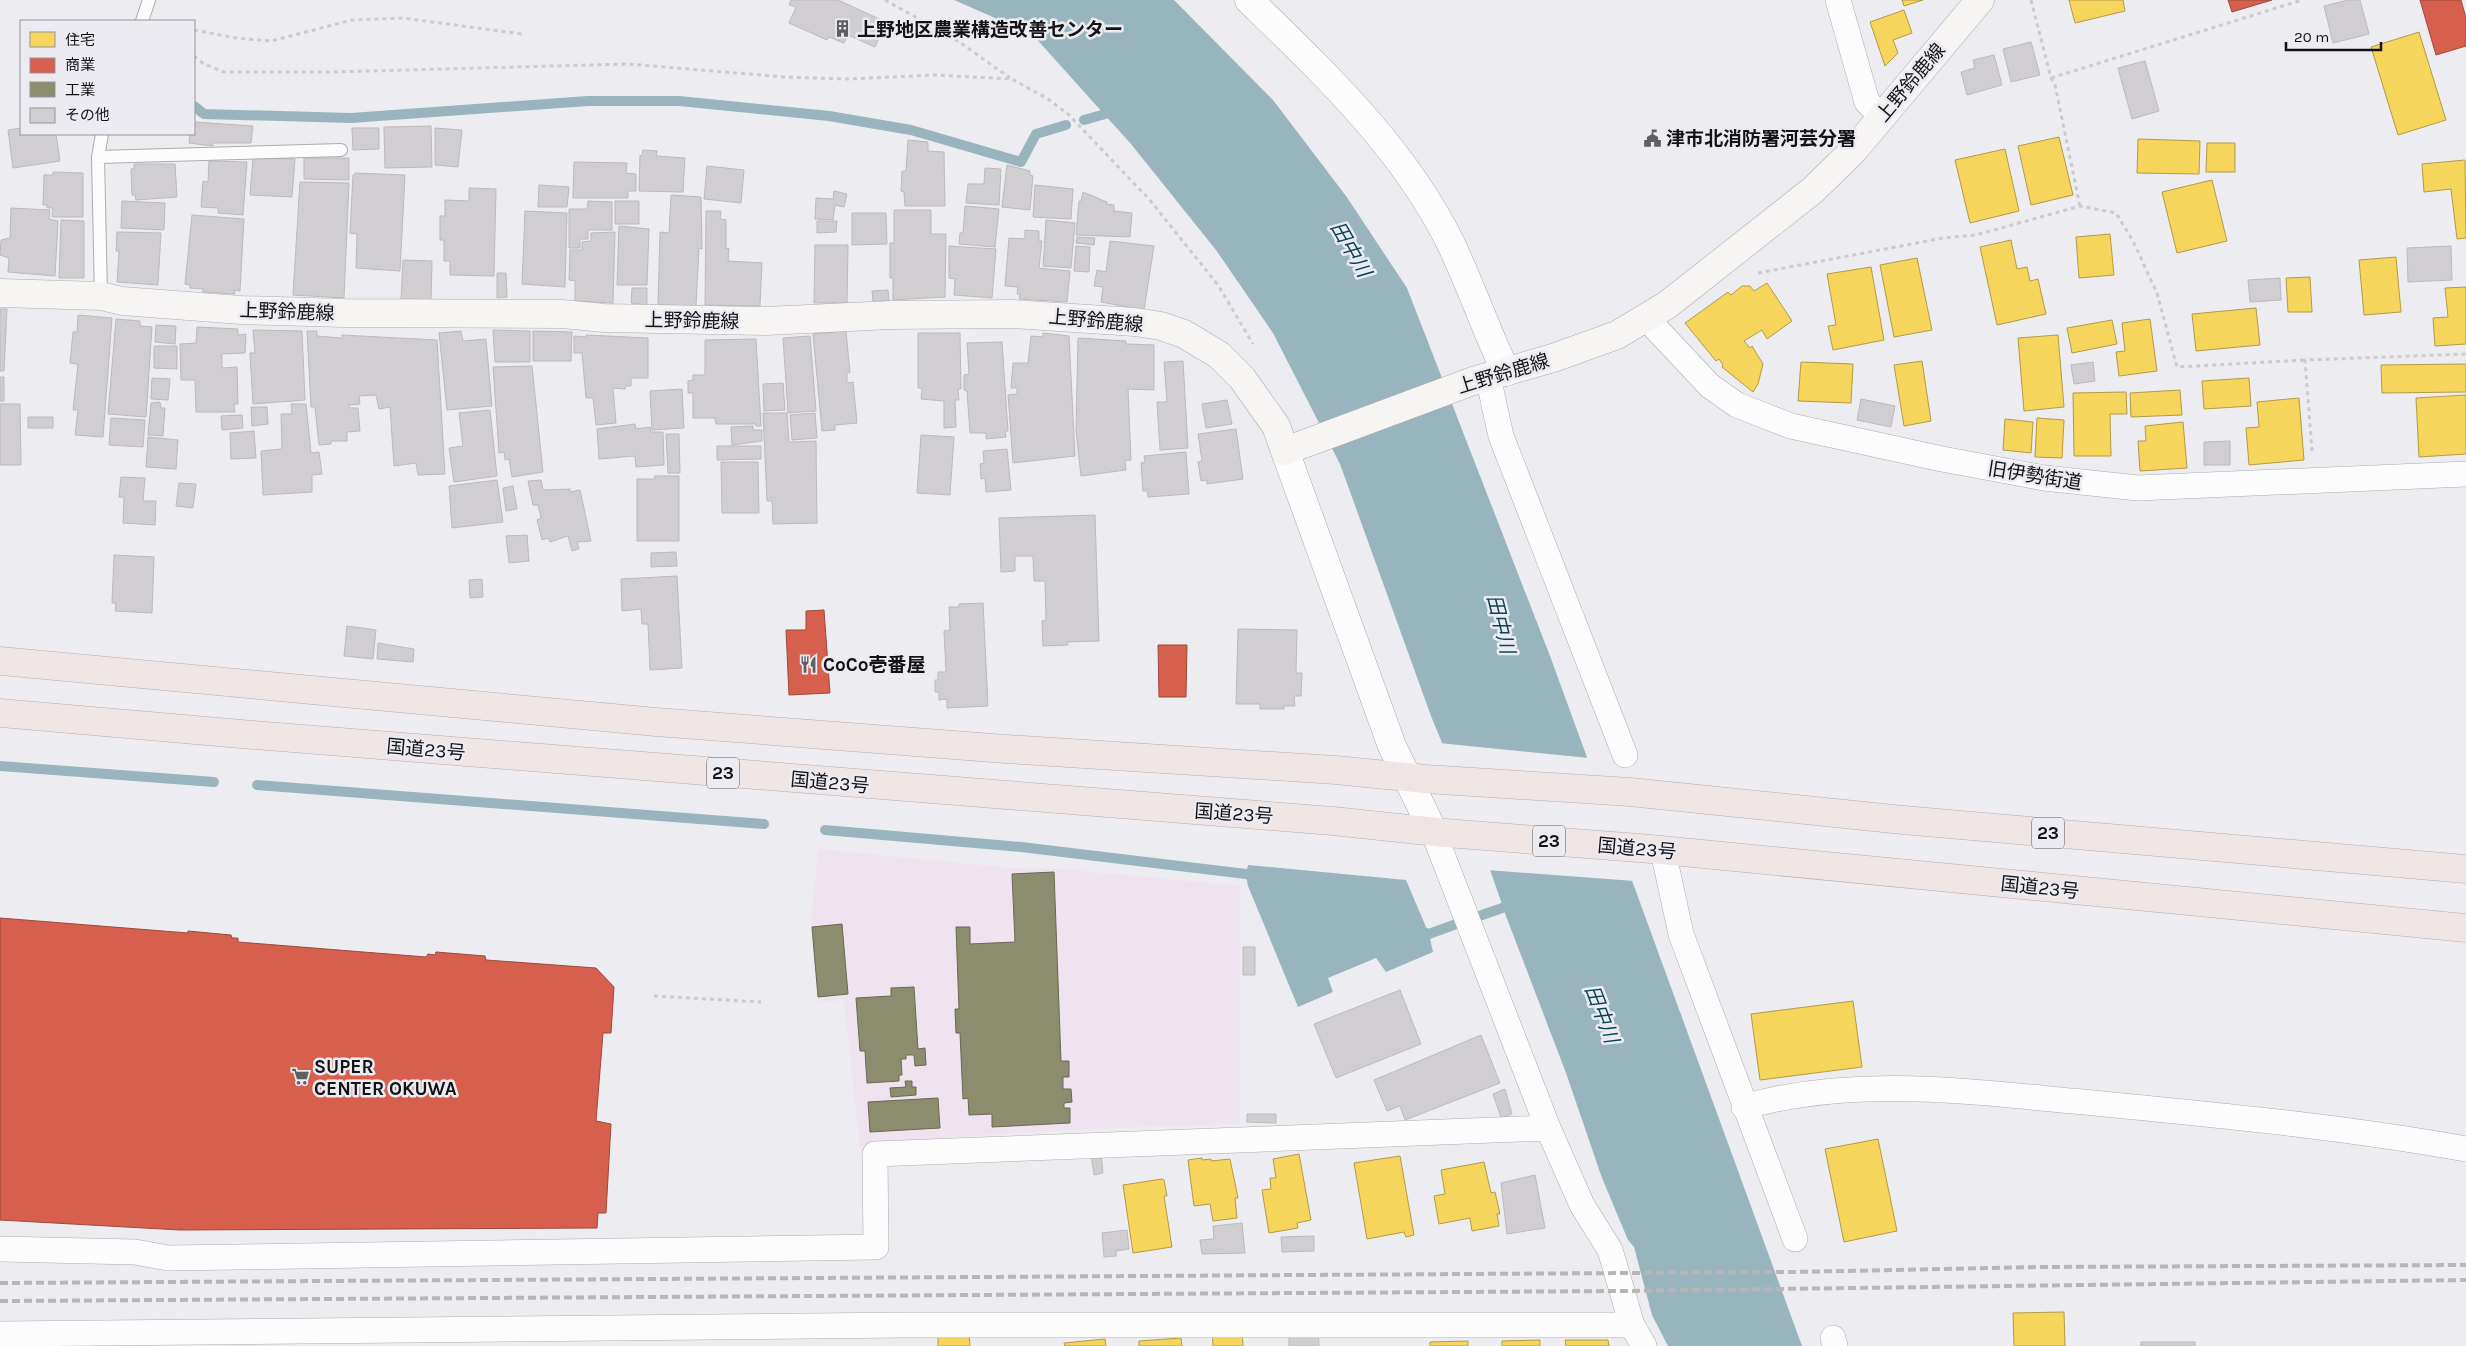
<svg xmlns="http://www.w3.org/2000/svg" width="2466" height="1346" font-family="Karla,'Noto Sans JP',sans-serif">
	<rect width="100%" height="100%" fill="#edecf1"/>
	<path fill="#eee3ee" d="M818 849 1011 868 1060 869 1240 886V1124L1078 1129 942 1138 860 1147 844 1000 819 1002 811 926Z"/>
	<path fill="#98b5bd" d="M954 0H1174L1273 100 1346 196 1407 288 1550 656 1802 1346H1668L1652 1315 1634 1247 1628 1240 1602 1178 1566 1073 1506 916 1468 806 1431 716 1340 464 1273 333 1216 250 1131 144 1032 34Z
		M1248 865 1406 880 1429 934 1433 952 1386 972 1376 958 1328 978 1333 992 1298 1007 1248 886 1246 874Z"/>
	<path fill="#edecf1" d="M1439 743 1589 758 1634 881 1487 870 1465 807Z"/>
	<path fill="#f6d55c" stroke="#b29b47" d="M1902 0H1923L1904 6Z
		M2069 0H2123L2125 11 2075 23Z
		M1904 10 1912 33 1893 40 1898 53 1885 66 1870 22Z
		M2419 32 2446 120 2398 135 2371 47Z
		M2059 137 2073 195 2031 205 2018 146Z
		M2138 139 2200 141 2199 174 2137 173Z
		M2207 143H2235V172H2206Z
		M2005 149 2019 211 1970 223 1955 160Z
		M2465 160 2466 238 2457 239 2451 189 2424 192 2422 164Z
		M2212 180 2227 241 2177 253 2162 192Z
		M2110 234 2114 275 2079 278 2076 237Z
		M2011 240 2017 269 2027 267 2030 281 2038 279 2046 314 1997 325 1980 247Z
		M2396 257 2401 312 2364 315 2359 260Z
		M1917 258 1932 330 1894 337 1880 265Z
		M1871 267 1884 340 1833 350 1828 326 1836 325 1827 274Z
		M2310 277 2312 312H2288L2286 278Z
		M1767 283 1792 321 1767 339 1762 330 1744 341 1750 348 1752 346 1763 364 1758 384 1753 392 1722 367 1723 365 1719 359 1716 361 1685 323 1728 292 1731 295 1742 286H1750L1754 291Z
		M2466 287V344L2435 346 2433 318 2448 317 2445 288Z
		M2256 308 2260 345 2196 351 2192 314Z
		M2150 319 2157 371 2119 376 2116 352 2125 351 2122 323Z
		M2112 320 2117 344 2072 353 2067 328Z
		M2058 335 2064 407 2024 411 2018 338Z
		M1922 361 1931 421 1904 426 1894 365Z
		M1801 362 1853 364 1851 403 1798 401Z
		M2466 364V392L2382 393 2381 365Z
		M2249 378 2251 406 2204 409 2202 381Z
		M2180 390 2182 415 2131 417 2130 393Z
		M2126 392 2127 414H2110L2111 456H2074L2073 393Z
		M2466 395V454L2419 457 2416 398Z
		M2299 398 2304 460 2249 465 2246 428 2259 427 2257 402Z
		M2037 418 2064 420 2062 458 2035 457Z
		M2005 419 2033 422 2031 453 2003 450Z
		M2183 422 2187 468 2140 471 2138 441H2146L2145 426Z
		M1853 1001 1862 1067 1760 1080 1751 1014Z
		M1878 1139 1897 1231 1844 1242 1825 1149Z
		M1299 1154 1311 1220 1297 1223 1298 1228 1269 1233 1262 1190 1271 1189 1270 1178H1276L1273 1159Z
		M1400 1156 1414 1235 1406 1237 1404 1232 1367 1239 1354 1163Z
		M1202 1158V1160L1211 1159V1161L1230 1159 1238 1198H1235L1237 1218 1213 1221 1210 1204 1194 1206 1188 1160Z
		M1484 1162 1491 1193 1495 1192 1500 1214H1497L1499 1226 1472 1231 1470 1218 1439 1224 1434 1196 1445 1194 1441 1170Z
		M1162 1179 1164 1180 1167 1196H1164L1172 1247 1133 1253 1123 1185Z
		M2064 1312 2065 1346H2014L2013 1313Z
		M1242 1328 1243 1346H1213L1212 1329Z
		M969 1332 970 1346H938V1334Z
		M1181 1338 1182 1346H1139V1341Z
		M1105 1339 1106 1346H1065L1064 1343Z
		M1540 1340V1346H1502V1341Z
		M1565 1340H1608L1609 1346H1566Z
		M1468 1341V1346H1430V1342Z"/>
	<path fill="#d6604d" stroke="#9c493c" d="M2228 0H2272L2232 12Z
		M2420 0H2461L2466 18V46L2436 55Z
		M824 610 830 693 789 695 786 630H806V611Z
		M1158 645H1187L1186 697H1159Z
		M0 918 188 933V931L231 935 232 938H238V942L426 957 428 954 435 955 436 952 485 956 486 960 596 968 614 987 611 1033H603L596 1121 611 1124 606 1213H598L597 1228 180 1230 0 1220Z"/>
	<path fill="#8c8c6e" stroke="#686853" d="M1054 872 1061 1061H1069V1077H1063V1089H1071L1072 1102 1064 1103V1108H1070V1123L992 1127V1114L969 1115 968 1098 963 1099 960 1033H956L955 1009H959L956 927H970V944L1015 942 1012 874Z
		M842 924 848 994 818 997 812 927Z
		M914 987 918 1049 925 1048 926 1065 915 1066 914 1055H906V1059H901L902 1075H899V1081L867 1083 865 1051H860L856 998 891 996V988Z
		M905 1081H912V1087H916V1095L891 1097 890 1088 906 1087Z
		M938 1098 940 1128 870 1132 868 1102Z"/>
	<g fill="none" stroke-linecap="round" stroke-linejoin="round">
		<path stroke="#98b5bd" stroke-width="10" d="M194 106 204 114 351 118 588 101H679L829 116 911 130 1021 162 1036 134 1066 125
			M1084 120 1116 111
			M0 766 214 782
			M257 785 764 824
			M825 830 1021 847 1246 874 1259 878
			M1479 916 1514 904
			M1417 930 1429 934 1459 923"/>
	</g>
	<path fill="#d0ced1" stroke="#bbb9bc" d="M791 0H838L886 22 875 47 848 35 844 43 829 37 827 40 789 23 796 7 789 5Z
		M2348 0H2360L2369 34 2333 43 2324 6Z
		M2031 42 2040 75 2011 82 2003 49Z
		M1994 55 2002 85 1967 95 1961 72 1975 68 1973 60Z
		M2145 61 2159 111 2132 119 2118 68Z
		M194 122 253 126 251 143H213V146L189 143 190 134H194Z
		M431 126 432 167 385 168 384 127Z
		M21 128V134H56L60 161 13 168 8 130Z
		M352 128H379V149L353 150Z
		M435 128 462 130 458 167 435 165Z
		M908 140 928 142V151L944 152 945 206H905L904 192 901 191 902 171H906Z
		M643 150 657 151 656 156 685 158 683 192 639 191 640 155 642 156Z
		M253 158 295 159 292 197 250 195Z
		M304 158H349V180L304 179Z
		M209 161 247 162 243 215 218 213V208L201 207 203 181 208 182Z
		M574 162 627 163 626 173 636 174V191H628V198H573Z
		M134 164H175L177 197 136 200 135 195H132L131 169H134Z
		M1007 165 1030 171V175L1033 176 1030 210 1002 207Z
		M707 166 744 170 741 203 704 199Z
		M985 168 1001 169 999 205 966 203 968 184H984Z
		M53 172 83 173V217H52L53 208H47V205H43L44 175H53Z
		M356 173 405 175 400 271 356 268 357 234 350 233 353 175Z
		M300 182 349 183 344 298 293 295Z
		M539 185 569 187 567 207H538Z
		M1035 185 1073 189 1071 219 1033 217Z
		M469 188 496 189 494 276 450 275V261H444V240H440V216H445V200L469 201Z
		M834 191 847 194 844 207 835 205 833 220 815 219 816 198 833 199Z
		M1083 192 1107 202 1106 204 1114 205V211L1132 213 1130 237 1076 235 1079 201H1081Z
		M671 195 701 197 702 249 699 248 696 306 658 305 660 232 669 233Z
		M122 201 165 203 164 230 121 228Z
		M588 201 612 202V230H588V239H580V248H569V209H587Z
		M615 201H639V224H615Z
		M965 206 999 209 995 247 959 244 960 233H963Z
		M11 208 50 210 49 219 58 221 55 276 8 272 9 258 0 255 1 240 10 238Z
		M894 210H931V234H946L945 297 893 300V278H890V243H894Z
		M525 211 567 213 565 287 522 284Z
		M706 211H721L720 219 726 220V249L729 248 728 261 762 263 760 306 705 305Z
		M852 213H886L887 244 852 245Z
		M192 215 244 219 240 291 234 290 235 294 203 292V289L190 288V285L185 284Z
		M61 220 84 221V278H59Z
		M1046 220 1075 223 1071 268 1043 266Z
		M817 221H837L836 232 817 233Z
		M619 226 649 229 647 285H617Z
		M1025 230 1039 231V241H1042L1039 268 1070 271 1067 302 1019 299 1020 294H1017L1018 287 1005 286 1009 238 1025 239Z
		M117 232 161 233 158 285 117 282 119 251H116Z
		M615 232 613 303 575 301V281L569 280 570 250H582V242L591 241V233Z
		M1077 237 1095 238 1094 245 1076 243Z
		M1110 241 1154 246 1144 310 1101 302 1103 287 1094 286 1097 270 1106 272Z
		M815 245H848L847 303H814Z
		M949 246 996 249 992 298 954 295 955 279 949 278Z
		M1076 246 1090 247 1089 272 1074 271Z
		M2451 246 2452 280 2408 282 2407 248Z
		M403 260 432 261 431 300 401 299Z
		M497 273H506L507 297 497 298Z
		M2280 278 2281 300 2250 302 2248 280Z
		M632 288H647V305L631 303Z
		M888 290 889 301H873L872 291Z
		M0 309H7L4 371H0Z
		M78 315 112 318 103 437 75 435 78 410H73L78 364 70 363 73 332H77Z
		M116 319 140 321V326L152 327 146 417 108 414Z
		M156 325 176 326 175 344 155 342Z
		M197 327 238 329V335L246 334 245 353 222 354V368L237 367 238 404H234L235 412H196L195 380H181L180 344 196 343Z
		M253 330 302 331 305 400 253 404 250 353H255Z
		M493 330 530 331V362H495Z
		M307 331H317V336L342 338V335L437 340 445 474 418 475 416 463 394 466 390 407 379 409 376 395 359 396 360 404 349 405 350 408H358L360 431 347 432V441H331V444L319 445 315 407H311Z
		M461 331 463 341 486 339 492 406 447 410 439 333Z
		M533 331 572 332 571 361H533Z
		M846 331 850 373H847V383L853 382 857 423 835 425V430L822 431 813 334Z
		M918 333H960L961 389H958L959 400H955L956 427 944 428V401L921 399 922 388H918Z
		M1043 333 1069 336 1075 456 1013 463 1008 395 1017 394V388H1011L1013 363H1028L1031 336 1043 337Z
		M586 335 648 338V378H631V386H626L625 389 613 388 616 423 596 425 593 398H586L582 353H574V336L586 337Z
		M810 336 816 411 788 413 783 338Z
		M1078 338 1126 341V344L1154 345V390L1128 389 1131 460 1125 461 1126 470 1081 476 1076 431Z
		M756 339 761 426H756V424H716L715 418H693V393H688V381L693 380V375H705V340Z
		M1002 342 1008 431H1005L1006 437 986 439V433H970L967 391 964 390V375L969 374 967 343Z
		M154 346H177V369L154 368Z
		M1183 361 1188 448 1160 450 1157 402H1167L1164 362Z
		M2093 362 2095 381 2074 384 2071 365Z
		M532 366 543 472 512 477 509 459 505 460 504 452 499 453 493 367Z
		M0 377H4V401H0Z
		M152 378 170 379 168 400 151 399Z
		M783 383 785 410 764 411 763 384Z
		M682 389 684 428 652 430 650 391Z
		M1861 399 1895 406 1891 427 1857 420Z
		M1227 400 1232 424 1206 428 1202 404Z
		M160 402 161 408H165L163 436 148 435 151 403Z
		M0 404H20L21 465H0Z
		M291 404H306L311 453 319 452 322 474 312 475V492L263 495 261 451 282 449 281 414H292Z
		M251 407H267L268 424 252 426Z
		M490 410 497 476 454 482 449 448 463 446 459 413Z
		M763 413H787L789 442 816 441 817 523 773 524 772 501H767Z
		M815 413 817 438 792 440 790 415Z
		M242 415 243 428 222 430 221 416Z
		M28 417H53V428H28Z
		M111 418 145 420 143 447 109 445Z
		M635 424 636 429 650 427 651 432H663L664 465 636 467 635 456 599 459 597 429Z
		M753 426V430H762V441L732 445 731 427Z
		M1236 429 1243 479 1207 484V480L1201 481 1198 462 1202 461 1198 434Z
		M254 431 256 458 231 459 230 433Z
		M666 434H679L680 473H668Z
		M921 435 954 437 950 495 917 493Z
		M148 437 178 440 176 469 146 467Z
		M2230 441V465H2204V442Z
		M717 446H761V459L717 460Z
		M1007 449 1011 490 986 492 985 478 981 479 980 464 984 463 983 451Z
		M1186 452 1189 494 1148 497 1147 491H1143L1141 463 1145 462 1144 456Z
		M721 462H758L759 513H722Z
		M654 476H679V541H637V479H655Z
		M121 477 145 478 143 501H156L155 525 123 523 124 497H119Z
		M497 480 503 522 452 528 449 486Z
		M541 480 543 490 570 489V492L580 490 591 541 577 542 579 549 572 551 568 536 550 542 548 538 542 540 537 520 541 518 538 505H533L528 481Z
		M179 483 196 484 193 508 176 506Z
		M513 486 517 509 506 511 503 488Z
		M1095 515 1099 641 1067 642 1068 645 1043 646 1042 621 1046 620 1045 581H1034L1033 556H1015V571L1001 572 999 518Z
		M527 535 529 561 509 563 506 536Z
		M676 552 677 566 651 567V553Z
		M114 555 154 557 152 613 115 611 116 603H112Z
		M677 576 682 668 650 670 648 624H642L641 609 622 611 621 579Z
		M482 579 483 597 470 598 469 580Z
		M983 603 988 706 947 708V699L939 700V692H935V680H938V672H946L944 631 950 630 949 607H959V604Z
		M347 626 376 630 373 659 344 656Z
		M1238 629 1297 630 1296 673H1302L1301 696H1294L1295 706H1284V709H1260V704H1236Z
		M378 643 414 649 413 662 377 659Z
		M1243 947H1255V975H1243Z
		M1400 990 1421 1044 1336 1078 1314 1024Z
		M1481 1035 1500 1083 1405 1120 1400 1106 1387 1111 1374 1080Z
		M1505 1089 1512 1114 1501 1118 1493 1094Z
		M1247 1114H1276V1123L1247 1122Z
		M1101 1153 1103 1173 1094 1175 1091 1154Z
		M1535 1175 1545 1228 1507 1234 1501 1183Z
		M1242 1223 1245 1253 1202 1254 1200 1240 1214 1239 1213 1226Z
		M1127 1230 1129 1249 1116 1251V1256L1104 1257 1102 1233Z
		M1314 1236V1251L1282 1252 1281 1237Z
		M1289 1327H1318L1319 1346H1289Z
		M2141 1342H2195V1346H2141Z"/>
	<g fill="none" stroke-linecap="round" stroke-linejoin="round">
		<defs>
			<path id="service" d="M142 21 149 0
				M98 157 341 150
				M101 296 98 157 102 134"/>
			<path id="minor" d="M1838 0 1867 102 1881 116
				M1647 319 1710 386 1737 405 1791 426 1942 459 2044 478 2138 488 2466 474
				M1488 377 1501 436 1625 755
				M1433 831 1548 1128 1582 1205 1610 1250 1632 1325 1644 1346
				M1663 851 1681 934 1795 1239
				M1744 1107C1858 1074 1978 1093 2094 1103 2218 1115 2343 1127 2466 1149
				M0 1249 135 1252 168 1258 876 1247 875 1154 1548 1128
				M0 1334 905 1325H1632
				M1833 1338 1835 1346"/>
			<path id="tertiary" d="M1249 0C1324 73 1404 148 1451 244 1471 286 1486 330 1506 372
				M1285 451 1392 746 1433 831"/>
			<path id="secondary" d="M0 293 101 296 122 301 241 310 345 313 562 314 604 318 766 321 891 315 1012 314 1135 322 1161 326 1184 334 1219 355 1242 378 1276 426 1285 451 1473 381 1553 358 1617 335 1667 305 1813 190 1854 150 1980 0"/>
			<path id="trunk" d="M0 661 656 722 1006 749 1336 770 1426 779 1630 792 1903 820 2466 869
				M0 713 241 734 1333 821 1446 833 1651 849 2466 928"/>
		</defs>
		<use href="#service" stroke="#acacaf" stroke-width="14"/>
		<use href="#minor" stroke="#acacaf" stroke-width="26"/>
		<use href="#tertiary" stroke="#acacaf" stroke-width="29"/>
		<use href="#secondary" stroke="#acacaf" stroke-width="29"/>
		<use href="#trunk" stroke="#b8abaa" stroke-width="29"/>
		<path stroke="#cbcbcc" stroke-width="3" stroke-dasharray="4 4" stroke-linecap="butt" d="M885 0 955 39 1010 78
			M2031 0 2051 78 2055 85 2080 206
			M194 30 236 38 271 41 352 20 403 18 522 34
			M194 56 204 64 224 72H331L628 64 785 77 848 79 935 75 1012 79 1048 99 1068 114 1149 199 1218 285 1253 344
			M2051 78 2302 0
			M1758 273 1943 238 1976 235 2080 206 2116 213 2133 241 2157 293 2177 367 2305 360
			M2312 451 2305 360 2466 354
			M654 996 761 1002"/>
		<use href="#service" stroke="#fcfcfd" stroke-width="12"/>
		<use href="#minor" stroke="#fcfcfd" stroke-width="25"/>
		<use href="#tertiary" stroke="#fcfcfd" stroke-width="28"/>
		<use href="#secondary" stroke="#f7f4f4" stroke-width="28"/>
		<use href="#trunk" stroke="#eee5e4" stroke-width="28"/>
		<path stroke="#b7b6b7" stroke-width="4" stroke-dasharray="8 4" stroke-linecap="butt" d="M0 1283 1792 1272 2041 1267 2466 1265
			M0 1301 1623 1291 2466 1280"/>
	</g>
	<defs>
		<symbol id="building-bare" viewBox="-9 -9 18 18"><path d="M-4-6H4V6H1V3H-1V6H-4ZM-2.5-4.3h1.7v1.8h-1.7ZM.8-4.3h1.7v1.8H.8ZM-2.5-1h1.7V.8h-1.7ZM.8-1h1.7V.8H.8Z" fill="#5f5f62" stroke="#ecebf2" stroke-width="2.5" paint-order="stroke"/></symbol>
		<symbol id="civic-bare" viewBox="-9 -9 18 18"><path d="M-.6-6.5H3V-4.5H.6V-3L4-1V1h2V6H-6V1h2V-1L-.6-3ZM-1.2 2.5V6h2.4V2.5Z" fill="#5f5f62" stroke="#ecebf2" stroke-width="2.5" paint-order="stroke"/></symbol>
		<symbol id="restaurant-bare" viewBox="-9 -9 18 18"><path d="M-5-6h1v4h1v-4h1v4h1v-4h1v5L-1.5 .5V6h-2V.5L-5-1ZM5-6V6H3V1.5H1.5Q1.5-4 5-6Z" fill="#5f5f62" stroke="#ecebf2" stroke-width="2.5" paint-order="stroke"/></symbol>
		<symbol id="supermarket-bare" viewBox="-9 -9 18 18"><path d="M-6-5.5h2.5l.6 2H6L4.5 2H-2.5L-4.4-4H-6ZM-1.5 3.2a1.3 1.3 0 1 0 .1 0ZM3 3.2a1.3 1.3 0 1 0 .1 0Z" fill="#5f5f62" stroke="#ecebf2" stroke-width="2.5" paint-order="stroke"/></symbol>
	</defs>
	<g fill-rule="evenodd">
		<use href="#building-bare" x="830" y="16" width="25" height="25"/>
		<use href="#civic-bare" x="1640" y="126" width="25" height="25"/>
		<use href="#restaurant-bare" x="796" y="652" width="25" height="25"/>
		<use href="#supermarket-bare" x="288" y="1064" width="25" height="25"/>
	</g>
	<g text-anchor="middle" stroke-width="5" stroke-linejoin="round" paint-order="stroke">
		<g fill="#ecebf2" stroke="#545457" stroke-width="1">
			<rect x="707" y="757.5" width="32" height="31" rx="4"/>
			<rect x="2032" y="817.5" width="32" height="31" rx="4"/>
			<rect x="1533" y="825.5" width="32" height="31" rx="4"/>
		</g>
		<g font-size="18" font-weight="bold" fill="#131315">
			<text x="723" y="779">23</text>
			<text x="2048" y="839">23</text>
			<text x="1549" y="847">23</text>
		</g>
		<g font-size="19" font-weight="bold" fill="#131315" stroke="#ecebf2" text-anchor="start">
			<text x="857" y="36">上野地区農業構造改善センター</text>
			<text x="1666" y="145">津市北消防署河芸分署</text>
			<text x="823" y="671">CoCo壱番屋</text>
			<text x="314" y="1073">SUPER<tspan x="314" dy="22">CENTER OKUWA</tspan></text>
		</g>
		<g font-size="19" fill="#131315" stroke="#ecebf2">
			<text transform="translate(1910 82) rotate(-50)" y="7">上野鈴鹿線</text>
			<text transform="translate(287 311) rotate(2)" y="7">上野鈴鹿線</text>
			<text transform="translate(692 320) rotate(1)" y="7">上野鈴鹿線</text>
			<text transform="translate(1096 320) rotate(5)" y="7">上野鈴鹿線</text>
			<text transform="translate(1503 373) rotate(-17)" y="7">上野鈴鹿線</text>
			<text transform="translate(2035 475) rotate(9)" y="7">旧伊勢街道</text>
			<text transform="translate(426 749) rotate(5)" y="7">国道23号</text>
			<text transform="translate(830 782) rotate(5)" y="7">国道23号</text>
			<text transform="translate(1234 813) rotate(4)" y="7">国道23号</text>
			<text transform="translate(1637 848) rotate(5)" y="7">国道23号</text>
			<text transform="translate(2040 887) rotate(6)" y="7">国道23号</text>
		</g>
		<g font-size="20" font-style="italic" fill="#074652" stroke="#ecebf2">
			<text transform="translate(1351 249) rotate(60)" y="7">田中川</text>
			<text transform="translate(1501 624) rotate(76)" y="7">田中川</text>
			<text transform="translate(1602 1014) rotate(69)" y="7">田中川</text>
		</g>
	</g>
	<rect x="20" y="20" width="175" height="115" fill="#ecebf2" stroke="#95959a"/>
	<rect x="30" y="32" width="25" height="15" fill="#f6d55c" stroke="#95959a"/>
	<text x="65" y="45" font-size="15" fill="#131315">住宅</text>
	<rect x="30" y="58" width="25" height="15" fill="#d6604d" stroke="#95959a"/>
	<text x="65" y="70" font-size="15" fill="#131315">商業</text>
	<rect x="30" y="82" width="25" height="15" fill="#8c8c6e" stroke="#95959a"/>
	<text x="65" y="95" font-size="15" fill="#131315">工業</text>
	<rect x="30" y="108" width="25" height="15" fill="#d0ced1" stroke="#95959a"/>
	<text x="65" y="120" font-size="15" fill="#131315">その他</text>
	<path d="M2286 42v8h95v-8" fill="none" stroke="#131315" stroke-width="2.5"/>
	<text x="2294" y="42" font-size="15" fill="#131315" stroke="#ecebf2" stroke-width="4" paint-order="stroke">20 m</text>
</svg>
